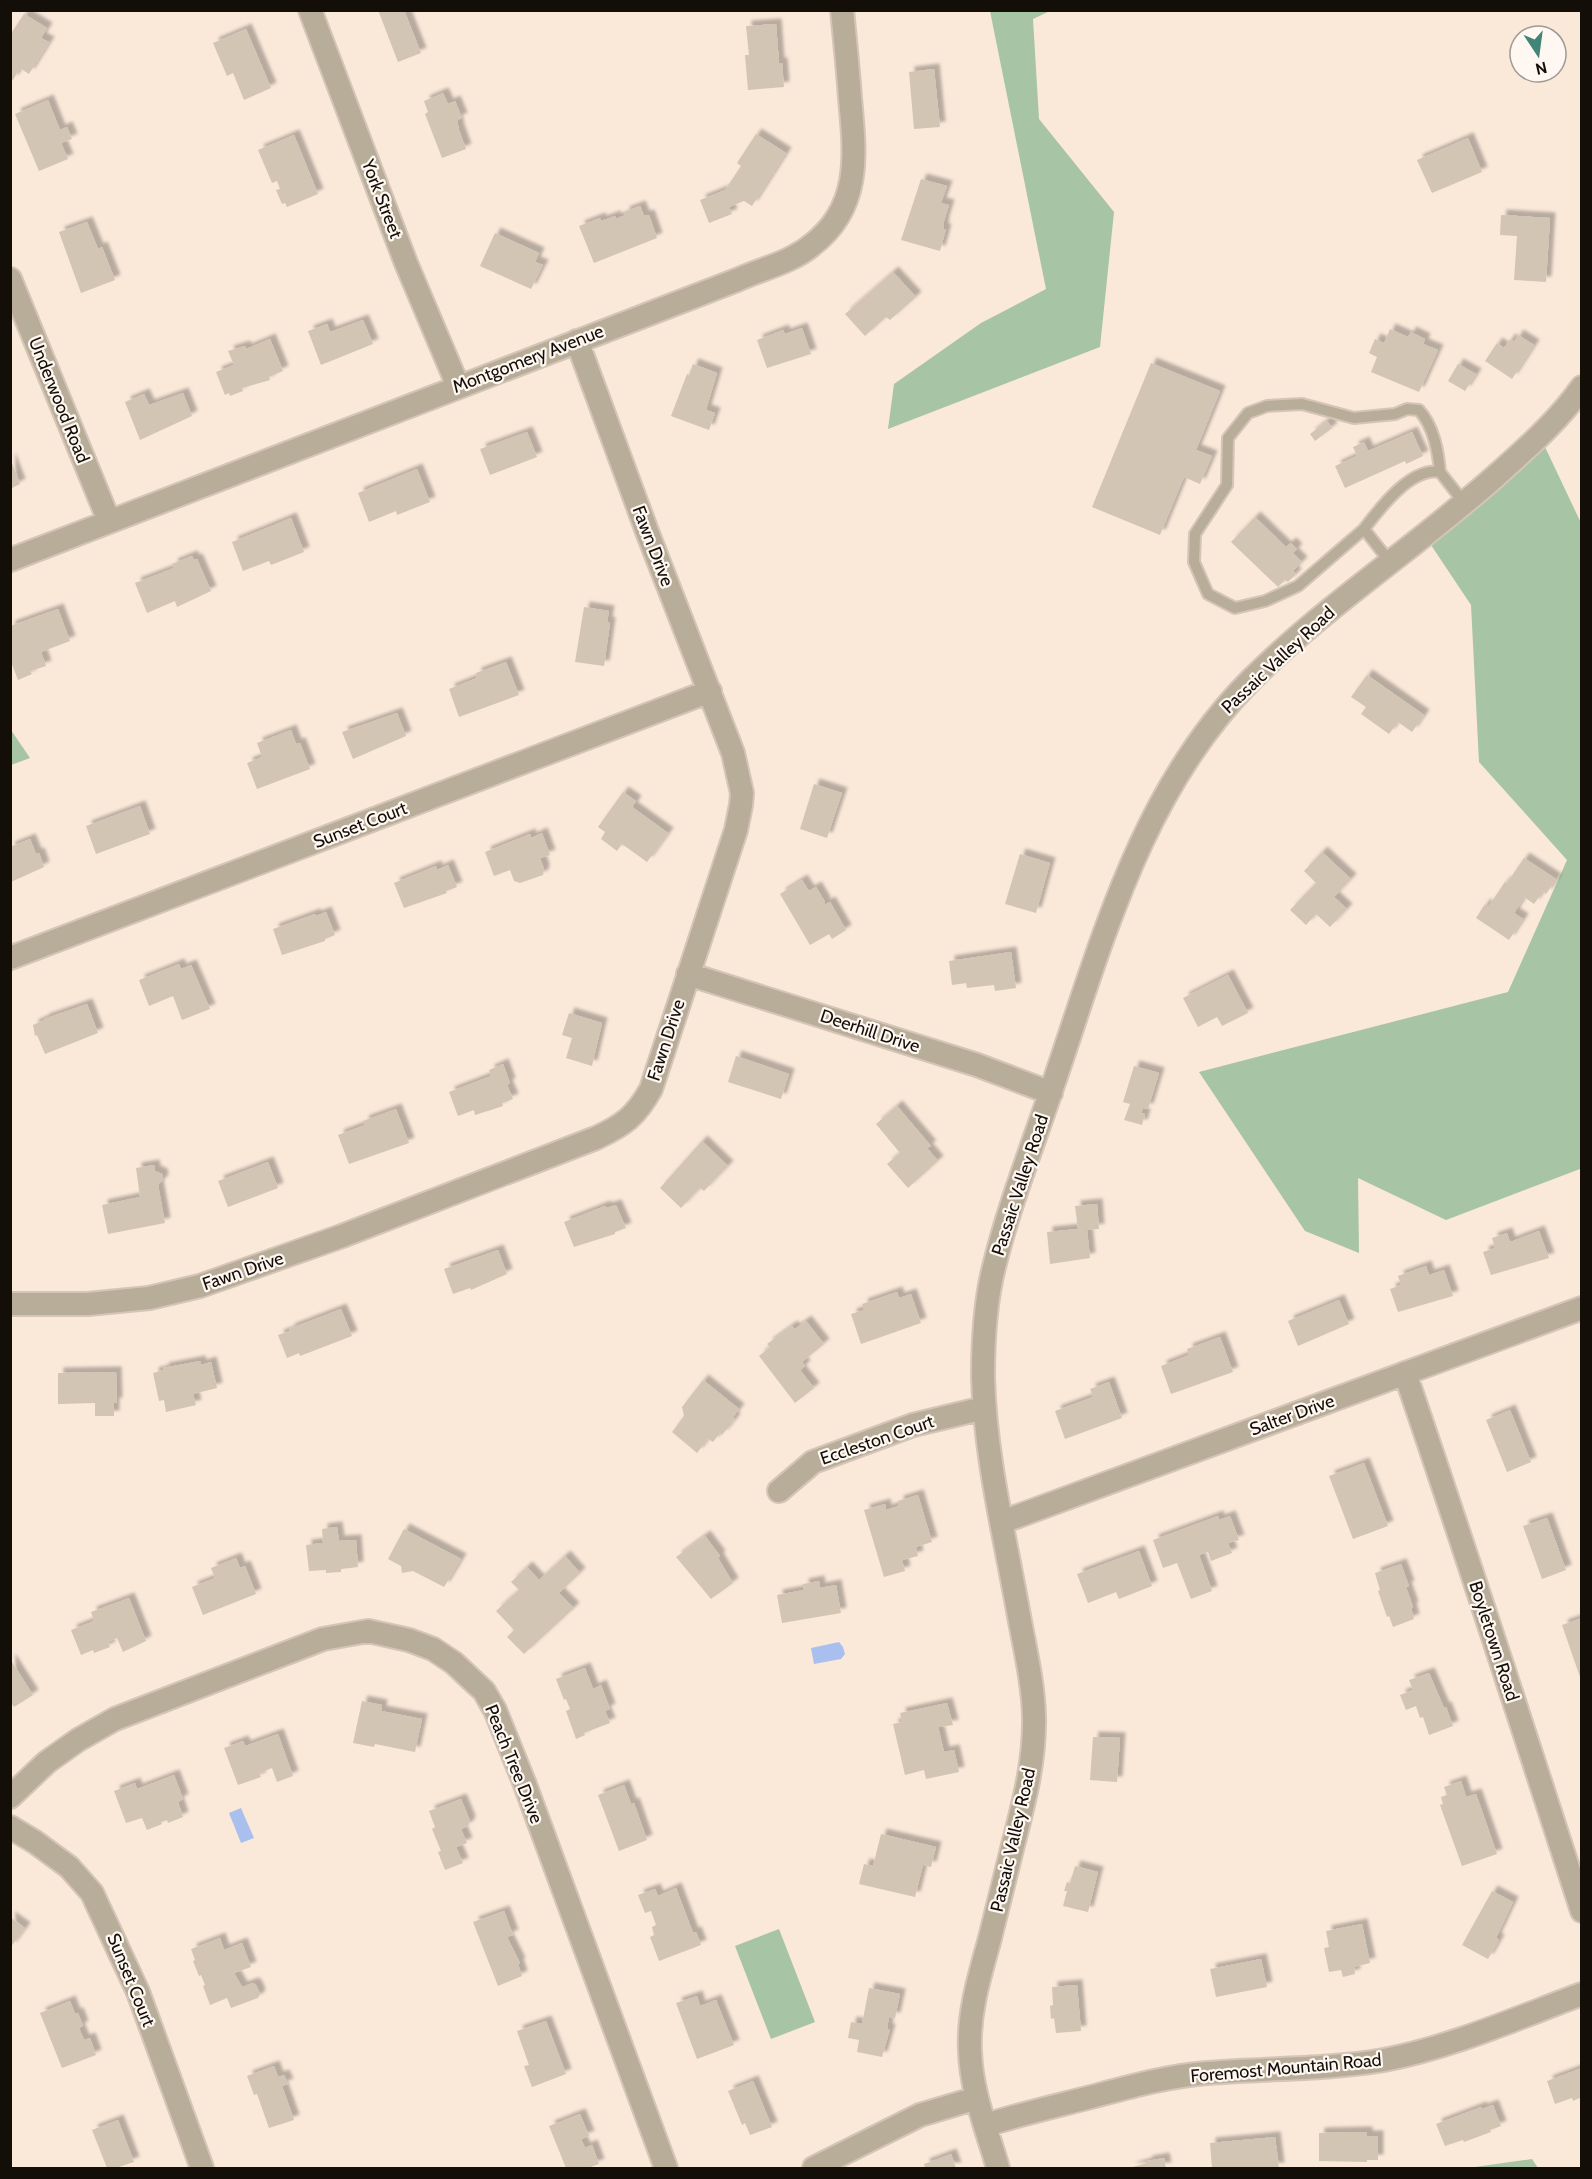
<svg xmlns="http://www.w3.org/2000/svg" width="1592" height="2179" font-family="Cabin,sans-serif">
	<defs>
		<filter id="shadow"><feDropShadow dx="5.5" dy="-5.5" stdDeviation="1.5" flood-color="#0004"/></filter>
	</defs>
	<rect width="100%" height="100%" fill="#fae8d9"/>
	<path fill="#a7c4a5" d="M990 11H1050L1033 19 1039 119 1114 212 1100 347 888 429 894 384 981 323 1046 289Z
		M1536 428 1581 523 1582 1164 1580 1169 1446 1220 1358 1178 1359 1253 1305 1231 1199 1072 1508 992 1567 860 1479 762 1471 605 1425 536Z
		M11 730 30 758 11 765H10Z
		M779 1929 815 2022 771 2039 735 1946Z
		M1532 2159 1538 2168H1468Z"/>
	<path fill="#a9c0ef" d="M839 1642 843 1647 845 1654 841 1659 814 1664 811 1648Z
		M241 1808 254 1838 241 1843 229 1813Z"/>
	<path fill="#d2c5b4" filter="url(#shadow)" d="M378 10H404L421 53 398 62Z
		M24 14 47 28 41 38 49 42 29 74 20 68 13 80 10 78V35Z
		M776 24 779 63H782L784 87 748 90 745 55H749L746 26Z
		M246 29 271 88 244 100 233 73 227 76 213 43Z
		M934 69 940 127 914 129 909 72Z
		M443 93 448 104 455 101 462 118 457 120 459 130 466 149 442 158 425 114 428 112 424 101Z
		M48 100 60 130 67 127 72 139 61 143 68 159 39 171 15 114Z
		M756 134 786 153 752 206 744 201 729 207 732 214 709 223 700 200 725 190 741 166 737 163Z
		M294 135 318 194 287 207 285 203 282 204 276 190 280 189 277 181 272 183 258 150Z
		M1468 138 1482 172 1432 193 1417 160Z
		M921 179 947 186 941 203 949 205 944 221 943 229H946L940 251 901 240Z
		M640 206 644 216 649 215 657 238 594 263 579 226 600 218 601 221 615 216 616 219 625 215 624 212Z
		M1501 215 1550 218 1546 282 1514 280 1517 236 1500 235Z
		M87 222 98 249 102 247 115 280 81 293 59 232Z
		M495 233 539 253 535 262 543 265 531 289 480 266Z
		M893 272 916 297 890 320 886 317 865 336 845 314Z
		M363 320 373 344 321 365 308 331 327 324 330 332Z
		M802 328 811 354 767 368 757 340 783 330 785 334Z
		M1390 329 1408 337 1411 332 1425 339 1423 344 1438 350 1419 392 1371 372 1377 357 1369 353 1375 339 1384 343Z
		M1518 335 1534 345 1512 379 1485 361 1497 343 1504 348 1510 339 1514 342Z
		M270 339 283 371 269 377 270 380 242 388 243 391 230 396 229 393 225 395 216 372 234 365 228 351 245 346 246 349Z
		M1151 363 1220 391 1196 450 1212 456 1200 484 1184 477 1160 535 1092 507Z
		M693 364 717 373 706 410 715 413 709 430 671 416 687 374 689 375Z
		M1458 364 1476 374 1465 391 1448 381Z
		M183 393 192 416 140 440 125 402 144 394 149 405Z
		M1327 421 1332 428 1315 441 1310 434Z
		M527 432 537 457 490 475 480 449Z
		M1412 432 1423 456 1406 464 1405 461 1345 488 1335 466 1357 456 1353 447 1364 442 1368 451Z
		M10 458 20 484 10 489Z
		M417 469 430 502 397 515 396 511 369 522 358 493Z
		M1255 517 1286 547 1291 543 1297 549 1293 553 1302 562 1293 571 1296 574 1288 582 1285 580 1278 587 1231 542Z
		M291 518 304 552 271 565 269 561 243 571 232 542Z
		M192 556 194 560 197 559 211 591 177 607 175 601 147 613 135 583 174 568 172 564Z
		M584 607 609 611 607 622 610 623 604 666 575 662Z
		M58 609 70 641 41 652 46 666 30 671 32 674 18 680 10 659V626Z
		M506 662 519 695 459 717 449 689 477 678 476 673Z
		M1367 675 1424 715 1412 732 1398 722 1389 734 1361 714 1366 707 1351 697Z
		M397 713 406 736 353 759 342 732Z
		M291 730 296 744 300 743 310 769 257 789 247 763 262 757 257 743Z
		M814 784 842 793 827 838 800 829Z
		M623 792 636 801 632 807 668 833 647 862 622 844 617 851 601 839 605 832 598 827Z
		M140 806 150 834 96 854 86 826Z
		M542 833 550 855 540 858 544 869 543 875 520 883 514 881 510 870 494 876 485 852 530 834 531 838Z
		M30 839 36 854 39 853 44 867 11 882 10 847Z
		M1322 852 1351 879 1334 897 1347 909 1330 927 1316 914 1306 925 1290 910 1316 883 1304 871Z
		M1020 854 1050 863 1036 913 1005 904Z
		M1524 858 1556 879 1546 894 1543 891 1534 904 1524 897 1514 913 1523 919 1509 940 1476 918 1485 904 1488 907 1505 882 1507 883Z
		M448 865 457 887 446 891 447 893 404 908 394 883 436 866 437 870Z
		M802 880 809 891 816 887 825 902 824 905 830 902 846 930 832 939 829 934 810 945 780 894Z
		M326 912 335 935 325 939V941L282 955 273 929 315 914 316 916Z
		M1011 952 1016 988 995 991 994 985 967 988 966 983 952 985 949 961Z
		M179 964 181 969 191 965 210 1009 182 1020 173 996 149 1006 139 980Z
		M1228 975 1248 1013 1222 1026 1217 1017 1198 1027 1183 998Z
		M87 1004 98 1033 45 1054 37 1035 35 1036 33 1025 44 1020V1019Z
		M569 1013 602 1023 592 1066 566 1058 572 1038 562 1035Z
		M736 1056 789 1074 781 1099 728 1082Z
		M503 1064 510 1083 507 1085 513 1099 502 1103 503 1106 491 1110 475 1115 474 1110 458 1116 449 1092 491 1076 489 1070Z
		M1134 1066 1159 1073 1148 1109 1143 1108 1141 1113 1145 1114 1142 1125 1124 1120 1130 1104 1123 1102Z
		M897 1106 931 1146 927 1148 938 1161 908 1188 887 1164 900 1153 876 1124Z
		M396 1109 409 1143 349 1164 338 1135 365 1125 363 1121Z
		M702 1141 728 1166 704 1191 700 1188 681 1208 660 1188Z
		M268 1162 278 1188 228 1207 218 1181Z
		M154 1165 155 1171 162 1174 163 1180 158 1185 165 1223 108 1234 102 1205 140 1197 136 1168Z
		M1097 1204 1099 1229 1087 1230 1090 1258 1050 1264 1047 1232 1078 1229 1075 1206Z
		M616 1205 626 1228 615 1232V1234L574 1247 564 1222 605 1206 606 1208Z
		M1539 1231 1549 1258 1491 1275 1483 1252 1495 1248 1492 1238 1507 1233 1510 1242Z
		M498 1250 507 1274 471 1290 470 1288 453 1294 444 1269Z
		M1426 1266 1429 1275 1444 1270 1453 1296 1398 1312 1390 1289 1401 1285 1398 1276Z
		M897 1292 899 1298 911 1294 921 1323 861 1344 851 1314 864 1310 862 1304Z
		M1339 1300 1349 1324 1298 1346 1288 1321Z
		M341 1309 352 1336 300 1356 299 1353 287 1358 278 1335 290 1331 289 1329Z
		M806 1321 824 1344 802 1362 805 1366 800 1370 814 1388 795 1403 759 1356 770 1347 767 1344 792 1326 795 1329Z
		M1220 1337 1233 1372 1171 1394 1161 1366 1189 1355 1187 1349Z
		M200 1361 201 1365 211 1362 217 1388 193 1394 196 1405 166 1412 164 1400 159 1401 153 1373 164 1370 163 1368Z
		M116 1372 117 1403H114V1416H95V1403L58 1404V1373Z
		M703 1380 739 1409 733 1417 735 1419 722 1435 720 1433 713 1442 708 1439 697 1453 672 1432 684 1416 682 1407Z
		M1109 1382 1122 1418 1065 1439 1055 1411 1093 1397 1090 1389Z
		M1510 1410 1531 1462 1507 1472 1486 1420Z
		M1364 1463 1388 1526 1353 1539 1329 1476Z
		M918 1495 932 1542 916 1547 918 1556 902 1560 905 1571 884 1577 864 1510 885 1504 886 1510 899 1506 898 1501Z
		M1218 1516 1219 1520 1230 1516 1239 1540 1228 1543 1232 1553 1211 1561 1208 1552 1199 1555 1212 1591 1191 1599 1177 1563 1163 1568 1153 1540Z
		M1547 1518 1566 1570 1542 1579 1523 1526Z
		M337 1527 339 1541 356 1540 358 1567 341 1569V1572L326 1573V1570L309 1571 306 1545 323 1543 322 1529Z
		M404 1529 461 1559 444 1587 413 1571 402 1573 401 1566 388 1559Z
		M705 1536 720 1556 718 1558 733 1583 711 1599 676 1557Z
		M1139 1551 1152 1586 1119 1599 1116 1592 1088 1603 1077 1574Z
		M565 1556 580 1573 559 1593 574 1608 524 1654 507 1637 514 1630 496 1611 519 1590 511 1582 527 1567 539 1580Z
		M236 1558 240 1568 245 1566 256 1594 203 1615 192 1587 215 1578 211 1568Z
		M1401 1564 1409 1586 1406 1587 1413 1607 1411 1608 1414 1619 1393 1627 1389 1616 1387 1617 1378 1591 1380 1590 1375 1573Z
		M819 1581 820 1588 836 1585 841 1613 782 1623 777 1595 804 1590 803 1584Z
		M129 1598 146 1641 123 1652 117 1638 108 1642 110 1647 94 1653 93 1650 81 1655 71 1630 94 1621 91 1612Z
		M1582 1618V1680H1581L1562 1625Z
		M10 1659 33 1695 14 1707 10 1701Z
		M585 1668 593 1689 601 1685 610 1709 605 1711 610 1723 584 1733 585 1735 576 1739 566 1711 570 1709 566 1699 564 1700 556 1679Z
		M1429 1673 1444 1708 1446 1707 1453 1726 1429 1735 1423 1717 1420 1718 1416 1706 1406 1710 1400 1695 1413 1690 1409 1680Z
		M362 1701 382 1705 381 1711 422 1719 415 1752 375 1744 374 1747 353 1743Z
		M947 1703 953 1725 939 1727V1731L944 1752 954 1750 959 1772 926 1779 924 1770 905 1775 893 1724 902 1722 900 1713Z
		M278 1734 293 1776 277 1782 272 1768 259 1773 261 1777 238 1785 224 1748 243 1741 245 1746Z
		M1093 1737 1120 1738 1117 1782 1090 1780Z
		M174 1775 183 1799 178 1802 183 1817 168 1823 167 1820 161 1822 162 1824 147 1830 142 1818 126 1823 114 1791 135 1783 137 1789Z
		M1461 1781 1466 1797 1476 1794 1497 1854 1462 1866 1440 1805 1443 1804 1441 1797 1447 1795 1444 1787Z
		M624 1785 631 1804 634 1803 647 1840 619 1851 598 1795Z
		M461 1799 470 1821 468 1826 461 1829 467 1843 456 1847 463 1863 445 1870 438 1852 441 1851 432 1829 435 1827 429 1811Z
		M881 1834 936 1847 931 1867 923 1865 915 1897 859 1884 864 1864 873 1866Z
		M1075 1866 1098 1872 1088 1912 1063 1906 1067 1891H1064L1067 1882 1070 1883Z
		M676 1888 693 1933 696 1932 701 1945 659 1961 650 1937 654 1935 652 1927 656 1925 651 1911 645 1913 638 1895 655 1889 658 1896Z
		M1492 1891 1513 1902 1496 1938 1499 1940 1488 1959 1462 1945Z
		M504 1911 513 1935 507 1937 520 1963 518 1964 522 1976 498 1986 473 1922Z
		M10 1917 25 1928 10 1948Z
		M1362 1924 1370 1963 1354 1967 1355 1974 1343 1977 1341 1970 1329 1972 1324 1948 1329 1947 1326 1931Z
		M220 1938 224 1950 242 1943 251 1967 234 1973 242 1987 253 1983 256 1985 260 1994 258 1998 231 2008 227 1998 210 2005 203 1986 205 1985 201 1975 199 1976 193 1961 195 1960 191 1949Z
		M1261 1959 1267 1987 1216 1997 1210 1969Z
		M1077 1985 1081 2031 1056 2033 1054 2018 1051 2019 1050 2006 1053 2005 1052 1987Z
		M869 1988 900 1994 895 2018 889 2017 887 2029H890L882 2057 857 2052 859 2040 848 2038 851 2022 862 2024Z
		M697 1996 700 2006 716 2000 734 2045 697 2059 676 2003Z
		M70 2001 75 2014 78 2013 83 2026 79 2028 84 2040 90 2038 96 2055 62 2068 40 2013Z
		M546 2021 566 2074 532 2087 524 2066 529 2065 517 2031Z
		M274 2066 278 2077 284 2075 288 2084 282 2086 294 2120 269 2128 257 2094 254 2095 247 2076Z
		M1582 2068V2097L1573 2101 1572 2098 1555 2104 1547 2081Z
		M753 2081 772 2127 750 2135 745 2123 742 2125 728 2091Z
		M1493 2105 1501 2126 1490 2130 1491 2132 1464 2142 1463 2140 1445 2146 1436 2124 1481 2107 1482 2109Z
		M580 2114 589 2136 581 2139 585 2148 592 2145 599 2164 588 2168H566L549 2126Z
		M118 2120 134 2162 116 2168H107L92 2130Z
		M1367 2132V2136H1378V2160H1367V2162L1319 2161V2133Z
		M1275 2137 1279 2168H1212L1210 2143Z
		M951 2154 956 2168H925L924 2164Z
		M1164 2158 1166 2168H1129L1147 2163V2161Z"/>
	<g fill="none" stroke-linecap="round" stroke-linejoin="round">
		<defs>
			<path id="lane" d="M1364 529 1298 586 1265 601 1235 608 1208 594 1194 562 1195 534 1227 485 1228 438 1248 413 1267 406 1302 404 1354 418 1395 414 1407 409 1419 410C1434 427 1438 451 1440 472
				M1390 562 1364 529C1380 508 1411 467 1440 472L1465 504"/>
			<path id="street" d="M310 10 406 263 458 386
				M10 279 109 521
				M10 560 737 280C761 269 792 262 812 245 862 207 855 153 850 98 848 69 845 40 842 10
				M10 958 710 691
				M688 974 977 1065 1051 1093
				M10 1304H88L149 1298 200 1286 342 1236 596 1138C624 1125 636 1116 651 1089L736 830 741 805 742 793 733 753 648 534 577 341
				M1405 1373C1466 1552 1524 1731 1582 1911
				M779 1491 813 1462 913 1425 984 1408
				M1002 1522 1582 1308
				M10 1797 47 1762 78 1740 115 1719 323 1639 368 1631 409 1640 433 1649 454 1663 472 1680 484 1691 495 1710 524 1782 666 2168
				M10 1827 35 1842 69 1867 92 1893 138 1992 202 2168
				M986 2125C1021 2114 1056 2106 1091 2097 1129 2087 1168 2076 1207 2073 1266 2068 1325 2070 1384 2060 1452 2047 1517 2018 1582 1994
				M814 2168 920 2115 977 2098
				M998 2168C987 2130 971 2091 970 2051 968 2014 979 1978 989 1942 997 1910 1005 1877 1013 1845 1024 1802 1035 1761 1034 1716 1033 1682 1025 1649 1019 1616 1005 1537 985 1457 983 1377 983 1341 985 1302 994 1267 1009 1205 1033 1145 1053 1085 1102 942 1141 791 1250 681 1327 604 1418 546 1498 474 1528 447 1559 420 1582 387"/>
		</defs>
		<use href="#lane" stroke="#d5c5b8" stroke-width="14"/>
		<use href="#street" stroke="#d5c5b8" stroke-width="26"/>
		<use href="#lane" stroke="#b8ad98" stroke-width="10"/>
		<use href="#street" stroke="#b8ad98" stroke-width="22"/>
	</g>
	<g text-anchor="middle" stroke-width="4.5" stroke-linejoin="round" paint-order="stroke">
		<g font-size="18" fill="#140e09" stroke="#fff7f1">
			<text transform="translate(382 199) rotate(69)" y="6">York Street</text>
			<text transform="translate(528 359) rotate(-21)" y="6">Montgomery Avenue</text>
			<text transform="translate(59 400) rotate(68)" y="6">Underwood Road</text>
			<text transform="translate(653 546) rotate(69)" y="6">Fawn Drive</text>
			<text transform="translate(1278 660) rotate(-43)" y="6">Passaic Valley Road</text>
			<text transform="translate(360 825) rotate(-21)" y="6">Sunset Court</text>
			<text transform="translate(870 1031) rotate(18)" y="6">Deerhill Drive</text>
			<text transform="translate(666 1040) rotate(-72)" y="6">Fawn Drive</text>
			<text transform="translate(1020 1185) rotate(-72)" y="6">Passaic Valley Road</text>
			<text transform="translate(243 1271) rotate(-19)" y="6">Fawn Drive</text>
			<text transform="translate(1292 1415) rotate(-20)" y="6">Salter Drive</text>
			<text transform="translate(877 1440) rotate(-19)" y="6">Eccleston Court</text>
			<text transform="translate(1494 1641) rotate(72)" y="6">Boyletown Road</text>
			<text transform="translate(514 1764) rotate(68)" y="6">Peach Tree Drive</text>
			<text transform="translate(1013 1840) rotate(-77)" y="6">Passaic Valley Road</text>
			<text transform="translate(131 1980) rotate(68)" y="6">Sunset Court</text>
			<text transform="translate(1286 2068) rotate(-5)" y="6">Foremost Mountain Road</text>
		</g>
	</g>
	<rect width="1592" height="2179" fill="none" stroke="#140e09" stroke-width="24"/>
	<g transform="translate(1538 54) rotate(167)"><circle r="28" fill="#fff7f1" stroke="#a19a94" stroke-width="1.5"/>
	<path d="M0-4.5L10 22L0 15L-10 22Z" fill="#418578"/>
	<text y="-9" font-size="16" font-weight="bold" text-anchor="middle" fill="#140e09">N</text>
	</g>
</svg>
